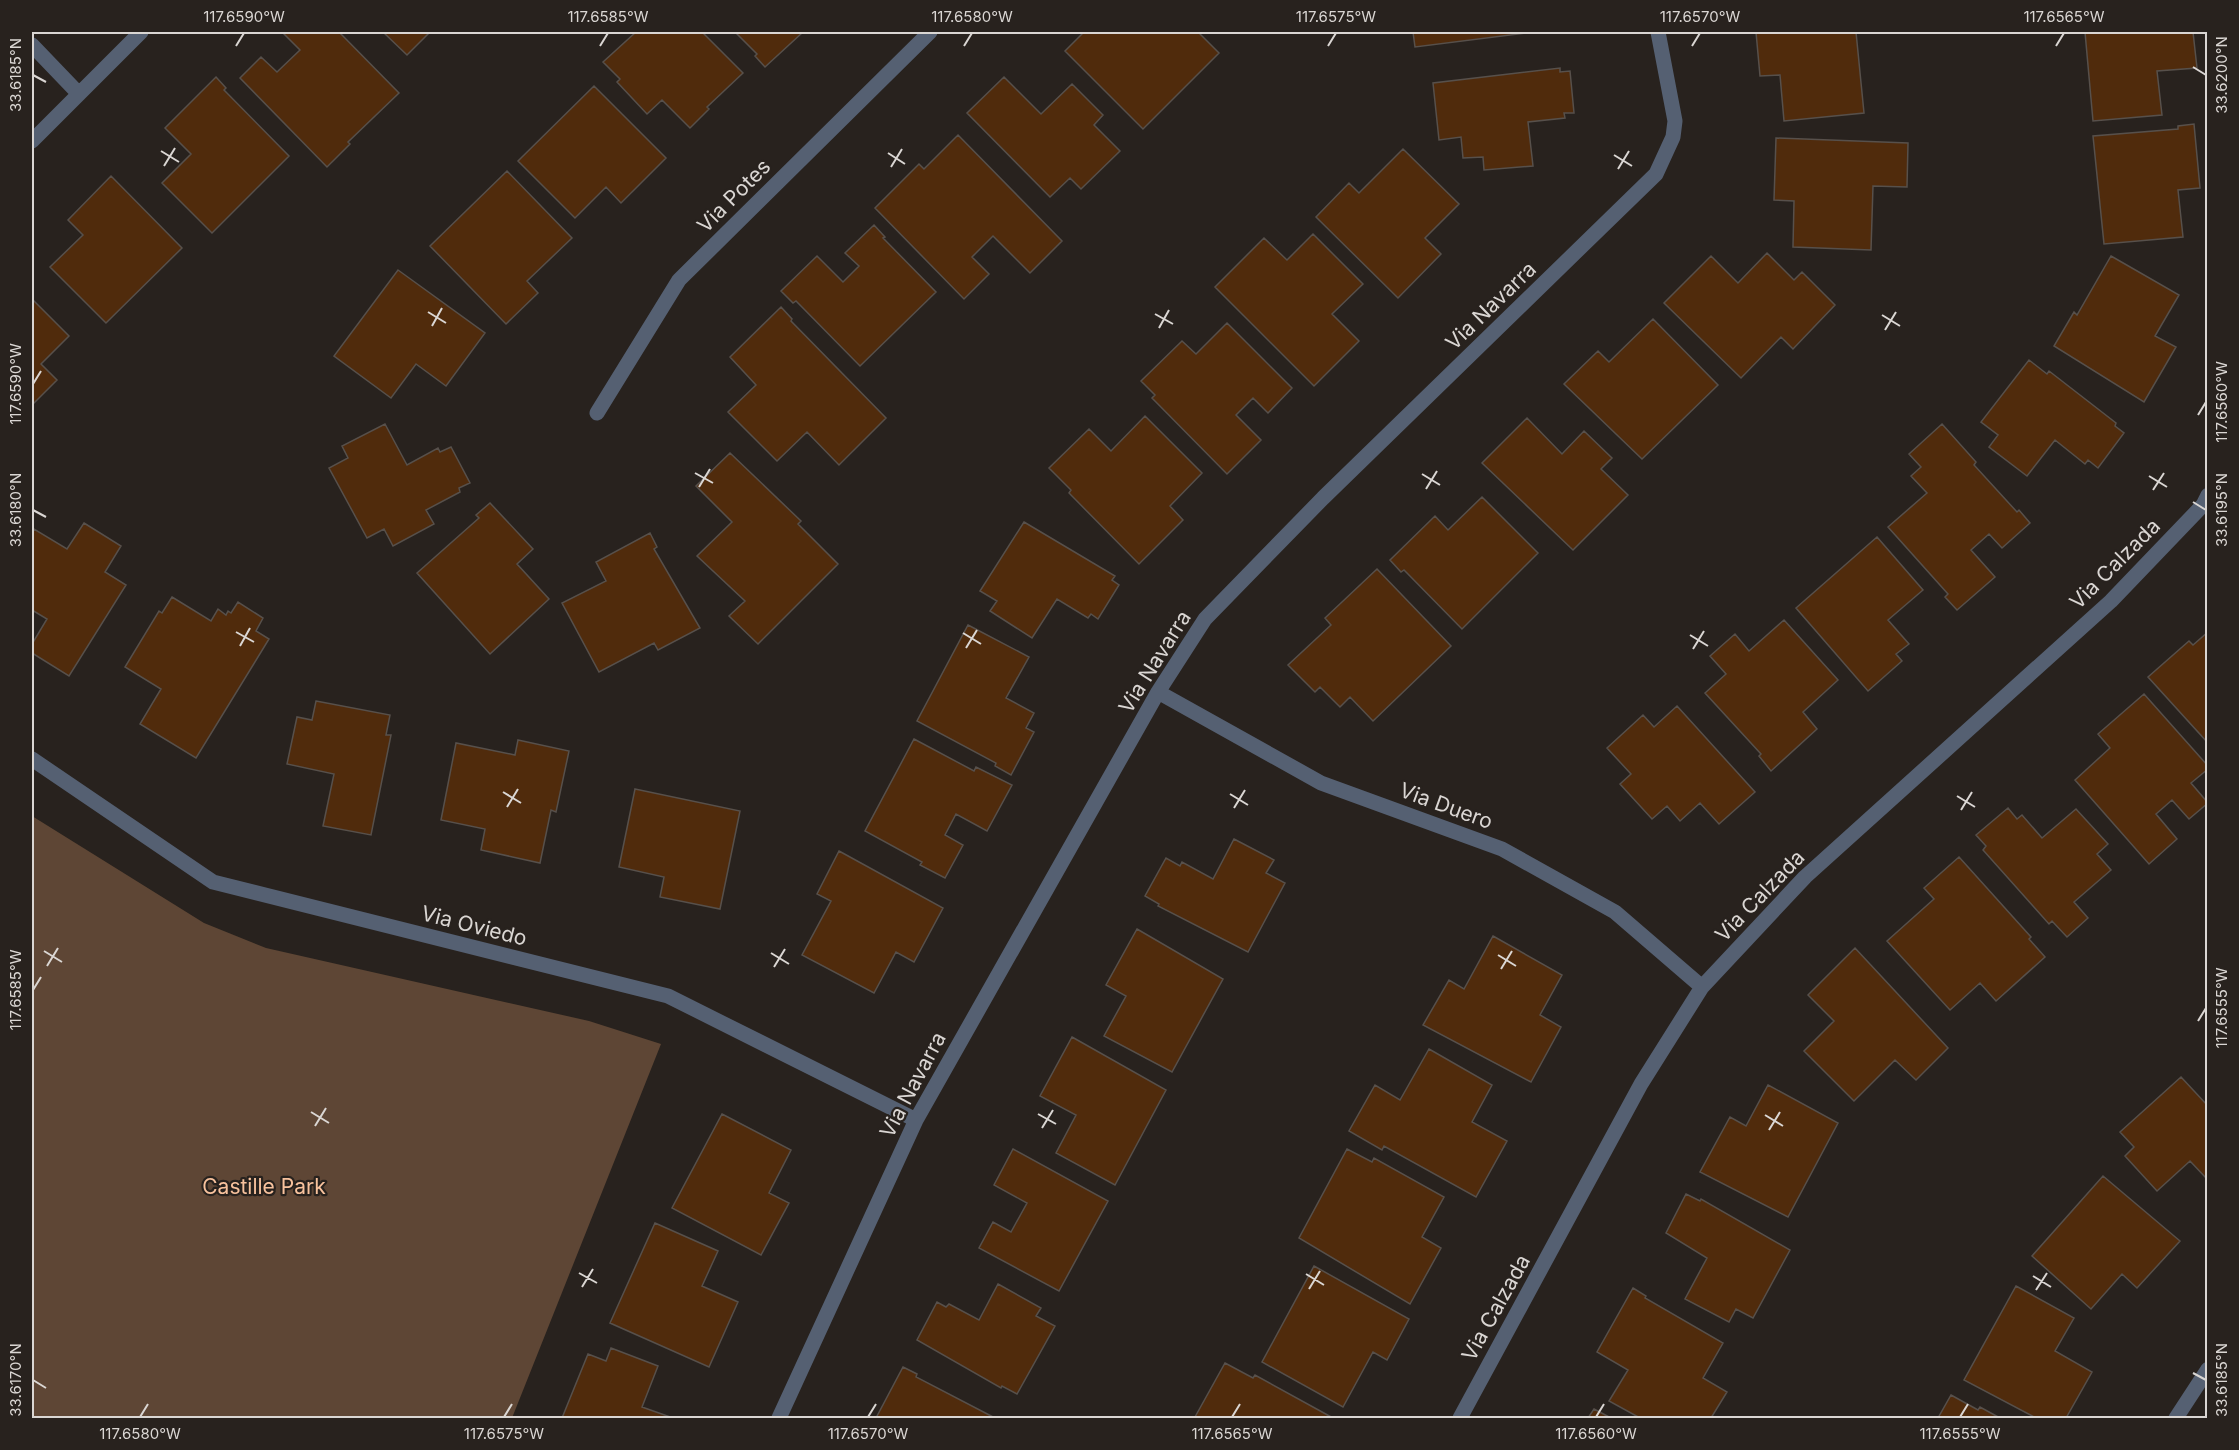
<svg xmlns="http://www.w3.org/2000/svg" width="2239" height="1450" font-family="Inter,sans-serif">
	<rect width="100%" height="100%" fill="#28221e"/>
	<path fill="#5e4635" d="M32 816 204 923 266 948 589 1021 661 1044 512 1418H32Z"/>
	<path fill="#502b0c" stroke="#57504b" stroke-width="1.5" d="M282 32H339L399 93 348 142 350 144 327 167 240 78 261 57 277 72 300 50Z
		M383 32H430L407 55Z
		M636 32H702L743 73 707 107 709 109 690 128 662 100 647 114 617 82 620 79 603 62Z
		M735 32H803L765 67 755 56 757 54Z
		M1084 32H1198L1219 53 1143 129 1065 51Z
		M1413 32H1534L1415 47Z
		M1756 32H1856L1864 113 1784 121 1780 75 1760 76Z
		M2085 32H2193L2197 68 2157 71 2162 115 2093 121Z
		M1560 68V72L1570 71 1574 113H1564L1565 118 1528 122 1533 166 1484 170 1483 157 1463 158 1461 137 1439 140 1433 83Z
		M216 77 226 88 224 90 289 156 212 233 162 183 191 154 165 128Z
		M1004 77 1041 114 1072 84 1103 115 1094 125 1120 151 1081 189 1070 178 1050 197 967 113Z
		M594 86 666 158 621 203 606 187 575 218 518 161Z
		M2194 124 2200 188 2178 190 2183 237 2104 244 2093 136 2178 129V126Z
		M958 135 1062 241 1030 273 993 236 972 257 989 274 964 299 875 208 919 164 924 169Z
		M1776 138 1908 143 1907 187 1873 186 1871 250 1793 247 1794 201 1774 200Z
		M1403 149 1459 204 1425 238 1441 254 1398 298 1316 217 1349 183 1359 193Z
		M507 171 572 238 527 281 538 293 506 324 430 246Z
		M111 176 182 248 106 323 50 267 83 235 68 220Z
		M874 225 885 237 883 238 936 292 860 366 796 301 793 303 781 291 817 256 843 282 859 266 845 253Z
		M1313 234 1363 284 1332 314 1359 341 1314 386 1215 287 1264 238 1287 260Z
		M1767 253 1794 280 1802 272 1835 305 1793 349 1781 337 1741 378 1664 303 1711 256 1738 283Z
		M2111 256 2179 295 2155 336 2176 347 2144 402 2054 346 2074 312 2077 315Z
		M398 270 485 333 446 386 416 364 391 398 334 356Z
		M32 299 69 336 41 364 57 380 32 405Z
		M781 307 792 319 791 321 886 418 839 465 807 432 777 461 728 412 756 385 730 357Z
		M1653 319 1718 385 1642 459 1564 384 1598 351 1609 362Z
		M1227 323 1292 388 1268 413 1253 398 1236 415 1261 440 1227 474 1152 398 1155 395 1141 381 1182 341 1196 354Z
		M2029 360 2047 374 2049 371 2116 423 2115 426 2124 433 2098 468 2088 460 2085 464 2055 440 2027 476 1989 447 1998 435 1981 422Z
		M1145 416 1202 473 1170 506 1183 520 1139 564 1069 493 1071 490 1049 468 1089 429 1111 451Z
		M1527 418 1562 454 1584 431 1612 458 1601 469 1628 495 1573 550 1482 463Z
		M385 424 407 465 438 448 440 452 451 447 470 483 459 488 460 492 426 510 434 524 393 546 384 529 367 538 329 468 348 458 342 446Z
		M1942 424 1976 462 1974 465 2017 512 2019 510 2030 523 2002 548 1989 534 1971 550 1995 577 1957 610 1945 597 1948 594 1888 527 1927 493 1911 476 1921 467 1909 454Z
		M730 453 801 521 798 524 838 564 758 644 729 616 745 601 697 556 732 522 696 486Z
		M1482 497 1538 553 1462 629 1404 570 1401 572 1390 560 1435 516 1448 530Z
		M490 503 533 549 517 564 549 599 490 654 417 573 479 518 476 515Z
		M1024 522 1115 576 1112 580 1119 585 1098 619 1091 614 1088 618 1057 599 1032 638 990 611 997 601 980 591Z
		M84 523 121 546 105 572 126 585 69 676 32 653V644L47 619 32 610V533L34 529 67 549Z
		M650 533 657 547 654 549 700 628 658 650 654 643 599 672 562 603 606 581 596 562Z
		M1877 537 1923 590 1888 620 1909 644 1896 654 1902 661 1868 691 1796 608Z
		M1377 569 1451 646 1373 721 1350 697 1340 707 1320 687 1315 692 1288 665 1331 625 1325 618Z
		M172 597 211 621 218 609 226 615 228 611 231 613 238 602 263 618 256 631 269 639 196 758 140 724 161 689 125 667 159 611 162 613Z
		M1784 620 1838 680 1803 712 1817 729 1771 771 1759 756 1761 754 1705 693 1726 674 1710 656 1735 634 1749 651Z
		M968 625 1029 657 1006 698 1034 713 1026 728 1034 732 1011 775 995 766 996 763 917 721Z
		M2208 632V743L2148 677 2189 641 2193 645Z
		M2144 694 2208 766V769L2191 783 2208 803 2189 819 2172 800 2156 814 2177 839 2149 864 2075 780 2110 748 2098 734Z
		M316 701 390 715 386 735H391L371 835 323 826 334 774 287 764 297 717 312 720Z
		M1677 706 1755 792 1719 824 1700 803 1680 821 1667 806 1652 819 1620 784 1631 774 1607 748 1643 715 1654 727Z
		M914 739 974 771 976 767 1012 785 987 831 956 814 945 835 963 845 945 878 920 865 922 862 865 831Z
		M518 740 569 751 556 812 551 810 540 863 481 850 485 829 441 820 456 743 515 755Z
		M635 789 740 811 720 909 660 897 664 877 619 867Z
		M2008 808 2017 819 2022 815 2042 838 2076 809 2108 844 2097 854 2111 870 2074 902 2088 918 2067 937 2052 921 2049 924 1983 850 1986 846 1976 835Z
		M1234 839 1274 860 1266 873 1285 883 1248 952 1158 906 1159 904 1145 896 1166 858 1180 866 1182 862 1213 879Z
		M839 851 943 908 914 962 896 952 874 993 802 955 831 901 817 894Z
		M1959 857 2031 937 2029 939 2045 957 1996 1001 1980 983 1950 1010 1887 941 1934 899 1924 888Z
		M1137 929 1223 979 1172 1072 1104 1036 1126 996 1106 985Z
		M1493 936 1562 975 1540 1015 1561 1027 1531 1082 1423 1025 1449 980 1464 989Z
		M1855 948 1948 1048 1916 1080 1895 1060 1854 1101 1804 1051 1834 1021 1808 995Z
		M1072 1037 1166 1090 1115 1185 1056 1153 1076 1115 1040 1096Z
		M1429 1049 1492 1085 1472 1122 1507 1141 1476 1197 1384 1146 1382 1150 1349 1131 1375 1085 1400 1100Z
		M2181 1077 2208 1106V1180L2190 1161 2157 1191 2125 1156 2134 1147 2120 1132Z
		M1768 1085 1838 1123 1788 1217 1700 1172 1730 1117 1746 1126Z
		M722 1114 791 1150 769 1193 789 1203 761 1255 672 1208Z
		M1013 1149 1108 1201 1059 1291 979 1248 993 1222 1011 1232 1027 1203 994 1185Z
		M1347 1149 1372 1162 1374 1158 1444 1197 1422 1237 1441 1248 1410 1304 1299 1238Z
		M2103 1176 2180 1241 2137 1288 2122 1274 2091 1309 2032 1256Z
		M1686 1194 1700 1201 1701 1199 1790 1250 1753 1318 1736 1309 1729 1322 1685 1299 1707 1258 1666 1233Z
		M655 1223 718 1251 702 1286 738 1302 709 1367 610 1323Z
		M1314 1266 1409 1319 1387 1360 1373 1352 1343 1407 1262 1362Z
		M998 1284 1041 1308 1036 1316 1055 1326 1017 1394 1002 1386 1001 1388 917 1340 937 1302 946 1307 949 1304 979 1320Z
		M2016 1286 2074 1318 2055 1351 2092 1372 2066 1418H2036L1964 1380Z
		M1633 1288 1646 1296 1645 1298 1723 1343 1703 1378 1727 1392 1711 1418H1640L1609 1401 1628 1370 1597 1352Z
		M611 1348 658 1366 642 1407 673 1418H562L588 1354 606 1361Z
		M1225 1363 1253 1378 1255 1375 1333 1418H1198L1195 1417Z
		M903 1367 917 1374 916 1377 995 1418H876Z
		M1951 1395 1978 1410 1980 1407 2000 1418H1938Z
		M1594 1409 1611 1418H1588Z"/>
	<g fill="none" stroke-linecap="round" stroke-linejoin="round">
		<path stroke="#556072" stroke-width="15" d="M32 45 79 94
			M32 141 141 32
			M597 413 679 280 930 32
			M1158 692 1321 783 1502 849 1615 912 1702 987
			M32 759 213 882 668 996 916 1120
			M779 1418 916 1120 1158 692 1205 619 1323 498 1656 174 1673 137 1675 121 1658 32
			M1460 1418 1641 1084 1702 987 1805 877 2111 601 2203 505 2208 495
			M2176 1418 2208 1369"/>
	</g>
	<path fill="none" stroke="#dad6d3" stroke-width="2" d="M236 46 244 33M600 46 608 33M964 46 972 33M1328 46 1336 33M1692 46 1700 33M2056 46 2064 33M2193 67 2206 75M33 75 46 82M161 151 179 162M888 153 905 164M1614 155 1632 166M164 166 175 148M891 167 902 149M1618 169 1629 151M428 312 446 323M1155 314 1173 324M1882 315 1900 326M432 326 442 308M1159 328 1169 310M1885 330 1896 312M33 384 41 371M2198 415 2206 402M695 473 713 483M1422 474 1440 485M2149 476 2167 487M699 487 710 469M1426 489 1437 471M2153 490 2164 473M2193 502 2206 510M33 510 46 517M236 632 254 642M963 633 981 644M1690 635 1708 646M240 646 250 628M966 648 977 630M1693 649 1704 631M503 792 521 803M1230 794 1248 805M1957 796 1975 807M507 807 518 789M1234 808 1245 790M1961 810 1972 792M44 951 62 962M771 953 789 964M1498 955 1516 966M47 966 58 948M774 967 785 949M1501 969 1512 951M33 990 41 977M2198 1021 2206 1008M311 1112 329 1123M1038 1114 1056 1124M1765 1115 1783 1126M315 1126 326 1108M1042 1128 1053 1110M1769 1130 1780 1112M579 1273 597 1283M1306 1274 1324 1285M2033 1276 2051 1287M582 1287 593 1269M1309 1289 1320 1271M2036 1290 2047 1273M2193 1373 2206 1380M33 1380 46 1388M140 1417 148 1404M504 1417 512 1404M868 1417 876 1404M1232 1417 1240 1404M1596 1417 1604 1404M1960 1417 1968 1404"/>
	<g text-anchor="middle" stroke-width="4.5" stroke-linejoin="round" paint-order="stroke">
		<g font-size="21" fill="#dad6d3" stroke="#28221e">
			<text transform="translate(734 196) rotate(-45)" y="7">Via Potes</text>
			<text transform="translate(1491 306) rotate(-44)" y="7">Via Navarra</text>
			<text transform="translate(2115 564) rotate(-45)" y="7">Via Calzada</text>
			<text transform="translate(1155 662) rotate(-58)" y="7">Via Navarra</text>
			<text transform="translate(1446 806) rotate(20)" y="7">Via Duero</text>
			<text transform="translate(1760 896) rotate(-46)" y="7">Via Calzada</text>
			<text transform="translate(474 926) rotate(14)" y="7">Via Oviedo</text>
			<text transform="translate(913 1085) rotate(-62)" y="7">Via Navarra</text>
			<text transform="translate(1496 1308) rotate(-61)" y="7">Via Calzada</text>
		</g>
		<g font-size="21" fill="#f8c29d" stroke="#28221e">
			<text x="264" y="1194">Castille Park</text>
		</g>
	</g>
	<rect width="2239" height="1450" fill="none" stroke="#28221e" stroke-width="66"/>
	<rect x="33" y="33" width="2173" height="1384" fill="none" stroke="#dad6d3" stroke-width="2"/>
	<g font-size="15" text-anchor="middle" fill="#dad6d3">
		<text x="244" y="22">117.6590°W</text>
		<text x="608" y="22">117.6585°W</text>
		<text x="972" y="22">117.6580°W</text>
		<text x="1336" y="22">117.6575°W</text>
		<text x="1700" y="22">117.6570°W</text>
		<text x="2064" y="22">117.6565°W</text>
		<text transform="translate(16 75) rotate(-90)" y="5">33.6185°N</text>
		<text transform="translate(2222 75) rotate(-90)" y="5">33.6200°N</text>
		<text transform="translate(16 384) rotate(-90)" y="5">117.6590°W</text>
		<text transform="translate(2222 402) rotate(-90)" y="5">117.6560°W</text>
		<text transform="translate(16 510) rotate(-90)" y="5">33.6180°N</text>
		<text transform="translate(2222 510) rotate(-90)" y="5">33.6195°N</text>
		<text transform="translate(16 990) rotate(-90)" y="5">117.6585°W</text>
		<text transform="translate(2222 1008) rotate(-90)" y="5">117.6555°W</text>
		<text transform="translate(16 1380) rotate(-90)" y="5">33.6170°N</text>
		<text transform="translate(2222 1380) rotate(-90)" y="5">33.6185°N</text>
		<text x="140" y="1439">117.6580°W</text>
		<text x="504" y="1439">117.6575°W</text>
		<text x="868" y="1439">117.6570°W</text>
		<text x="1232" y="1439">117.6565°W</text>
		<text x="1596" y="1439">117.6560°W</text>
		<text x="1960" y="1439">117.6555°W</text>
	</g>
</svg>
